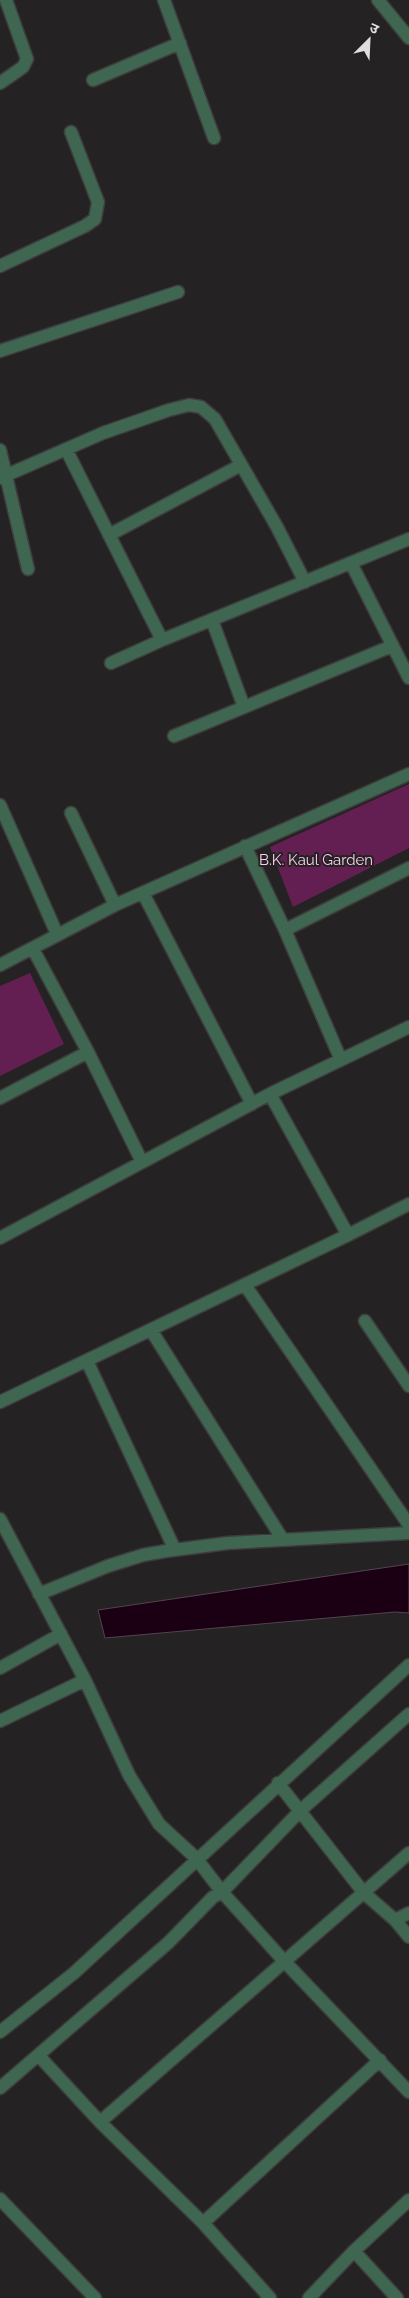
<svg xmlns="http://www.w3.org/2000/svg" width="409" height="2298" font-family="Raleway,'Noto Sans Devanagari',sans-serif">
	<rect width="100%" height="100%" fill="#242223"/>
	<path fill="#641f52" d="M409 784V848L293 907 270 847Z
		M30 973 64 1044 0 1076V986Z"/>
	<path fill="#1a0012" stroke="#554350" d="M409 1564V1613L395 1612 105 1638 98 1610Z"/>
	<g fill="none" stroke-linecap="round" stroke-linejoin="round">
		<defs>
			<path id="minor" d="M164 0 214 138
				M378 0 409 38
				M93 80 180 43
				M0 83 23 67 27 59 6 0
				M0 266 85 226 95 219 98 202 71 132
				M0 351 178 292
				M66 449 162 640
				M0 450 28 569
				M0 478 103 433 169 410 189 405 201 407 215 419 277 527 305 582
				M109 535 241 465
				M351 563 409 678
				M212 620 244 707
				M111 663 162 640 409 539
				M174 736 392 646
				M0 805 57 934
				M71 813 115 905
				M245 846 285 930 341 1060
				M143 893 252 1104
				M285 930 409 868
				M33 949 88 1052 142 1162
				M0 965 115 905 409 774
				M270 1094 348 1235 409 1204
				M0 1098 88 1052
				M0 1238 270 1094 409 1027
				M245 1285 409 1525
				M365 1321 409 1386
				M151 1330 283 1540
				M87 1361 175 1550
				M0 1402 348 1235
				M0 1519 85 1680 129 1775 159 1824 196 1858 222 1892 284 1961 409 2092
				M39 1594 108 1566 143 1555 166 1551 228 1543 409 1533
				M0 1668 61 1634
				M0 1721 85 1680
				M278 1783 364 1893 395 1920 409 1913
				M395 1920 409 1937
				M0 2032 74 1973 409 1665
				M39 2056 100 2122 203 2223 270 2298
				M0 2088 168 1943 213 1897 222 1892 301 1810 409 1714
				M100 2122 409 1853
				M0 2199 95 2298
				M203 2223 380 2060
				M354 2251 397 2298
				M309 2298 354 2251 409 2200"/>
		</defs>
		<use href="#minor" stroke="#3e3c3d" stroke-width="15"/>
		<use href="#minor" stroke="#3e6650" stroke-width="12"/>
	</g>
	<g text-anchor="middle" stroke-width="4" stroke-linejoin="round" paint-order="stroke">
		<g font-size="15" fill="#fcceec" stroke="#242223">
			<text x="316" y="865">B.K. Kaul Garden</text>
		</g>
	</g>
	<g transform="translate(369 40) rotate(24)" stroke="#242223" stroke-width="4" paint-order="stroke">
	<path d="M0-4L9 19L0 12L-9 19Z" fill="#e0dedf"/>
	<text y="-8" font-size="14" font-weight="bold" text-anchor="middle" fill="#e0dedf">उ</text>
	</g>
</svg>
